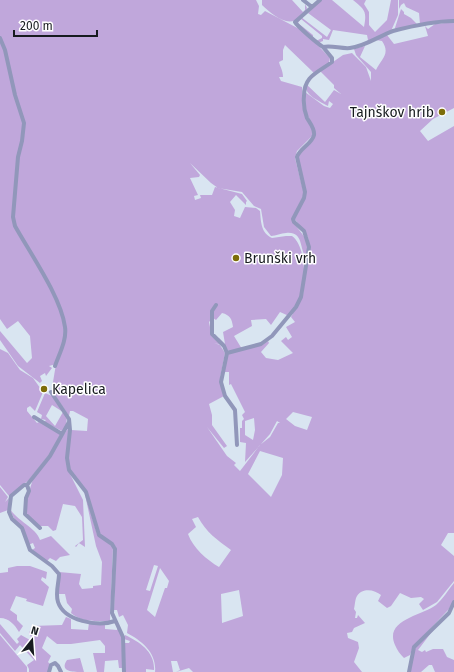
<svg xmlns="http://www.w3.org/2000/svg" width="454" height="672" font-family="'Fira Sans',sans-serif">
	<rect width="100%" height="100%" fill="#d9e5f1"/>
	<path fill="#c0a7db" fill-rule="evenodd" d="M0 0H256L259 6 258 14 261 15 265 11 305 32 330 58 329 63 314 73 285 45 283 50V60L279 62C280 67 283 70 283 77H279L281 81 302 87 303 109 313 131 312 136 297 151 295 158 304 194 292 220C300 234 311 237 306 257 299 249 304 231 286 233 281 233 276 236 271 236L264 227 261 209 254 206 242 192 218 188 211 183 190 163 200 175 199 177 190 178 198 195 194 196 195 200 201 198 200 195H212L215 187 242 194 247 201 246 202V205L236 195 230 202 235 210 234 216 240 218 245 207 256 208 260 211C261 222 261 233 272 238L286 236H292C306 246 306 281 301 295 299 302 293 310 289 316L280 312 271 325 266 319 251 320 252 326 234 336 242 349 230 352 222 345 214 343 220 345 225 353 220 378 224 396 209 404 212 415V425L227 446 224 448 207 427 227 456 236 463 234 465 240 471 260 445 270 437 278 423H280L289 429 277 421 270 434 245 462 246 443 240 442V428H242V421L244 419 242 415 245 412 231 384 229 385V372H223L227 354 262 345 268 341 269 343 261 352 266 358 278 360 293 353 281 341 286 337 288 340 292 337 286 327 295 322 291 317 303 295 305 273 310 251 308 237 294 218 306 195 298 155 312 141 315 133 305 109V92L324 106 330 108 333 104 329 101 328 106 326 105C319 101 303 94 306 84L325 102 334 90 341 94 334 88V85L320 71 343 55 352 53 366 67 371 81V72L356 55 354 49 365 46 360 57 376 70C381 59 391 54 382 41L376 40 387 35 394 44 428 36 425 26 428 29 435 24 454 22V108L433 119 420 131 428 141 454 126V533H448L441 545 454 556V581L437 602 423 610 419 604 424 599 421 597 411 598 400 593 391 606 387 608 378 601 381 595C375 590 363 587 357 596 355 599 355 605 354 609L356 612 355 618H357L358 615 365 623 354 628 352 632 347 633 348 638 358 642 359 648 354 662 362 672H193L189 668 176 672 180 670 177 661H171L173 672H155C157 653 142 641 127 633L128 625 123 615 119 617 117 610H114L116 547 98 532 87 492 70 472 68 460 71 430 87 431 88 419 73 411H70L69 416 52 391 60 381 52 388 56 364 49 366 52 368 46 376 45 373 40 376 42 381 40 383 18 366 0 340V331L27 363 32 358 30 336 18 321 7 329 0 319ZM222 313C230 315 232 319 233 327L223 332 225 344 219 338 212 337 209 322 213 318 216 320ZM293 412 312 417 307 430 295 426 286 419ZM254 418 255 430 253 440 245 435V421ZM260 451 283 458 282 475 271 497 248 474ZM198 517C206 532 217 540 231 550L219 567C207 560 193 548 188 534L196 527 192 519ZM154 565 158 566 150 591 146 590ZM160 568 169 581 167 588H165L155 617 147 610ZM239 590 243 616 222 623 221 594Z
		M262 0H292L303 12 305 10V4L307 8C306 12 302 14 299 18 287 28 272 14 262 5Z
		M321 0H332L364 27C367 11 365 10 353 0H366L364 4 369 12V25L375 32 387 20 391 0H398V15L391 31 365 43 368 40 367 35 333 30 329 40 323 39V41L318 43 316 41 322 38V36L301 19 298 23 313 35V37L296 23 301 17 327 37 331 30 308 13Z
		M399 0H454V20L420 24 419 13 406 7 404 3 401 5 399 9Z
		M401 9 404 12V14L411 18 418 25 394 31Z
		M0 349 8 353 20 370 33 378 43 392 35 411 30 406 27 408V411L37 423 39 422 61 433 51 452 29 480 9 496 0 485Z
		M45 393 52 396 67 417 66 426 62 431 44 422 46 420 41 419 42 415 37 412ZM52 405 63 412 55 426 46 416Z
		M69 427V472L83 500 85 547 79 543 76 547 75 546 83 540 82 517 75 506 63 504 56 530 53 531 48 526H40L26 515V501L33 479Z
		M0 487 8 497 5 502 9 498 8 510 0 513Z
		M84 490 97 534 113 547 110 621C96 621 83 623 71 613L72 609 67 603 65 594H59V572L81 574 79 584 82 589 93 588V586L101 585 102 562 96 546Z
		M9 507C16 521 36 527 40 540L51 536 70 555 60 557 56 561 50 558 47 561 32 550 35 548 33 543 28 545C25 530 13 521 9 507Z
		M17 566H30L47 572 46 579 42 577 41 580 49 587 43 606 26 601 27 599 16 596 10 610 17 615V620L23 626 19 632C15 625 9 618 0 618V573L8 572V568Z
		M454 583V600L449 609 413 647 410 655 404 658C400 654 397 650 395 645 384 620 421 616 436 605 443 599 448 590 454 583Z
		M66 617 71 619V629L88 630 89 623H105V629L117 630 118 627 121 633 123 668H119L118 660 105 661 104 672H97L93 653H105V646L100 640 71 644H57L47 636 42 648 51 656 48 662 50 664 49 672H29V669L27 665 34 660 20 645 15 651 0 633V624L17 644 19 642 17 639 21 635 30 640 31 637 29 633 32 626 62 625Z
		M434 629 418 650 422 652 425 650 426 652 433 649H443L447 657 454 660V672H435L432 665H429L421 672H410L415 648Z
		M0 635 27 667V672H0Z
		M125 635C140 642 155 652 154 670L146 669V672H125V643H129L130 641 124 639Z
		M80 658 84 672C73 672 59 672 67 660Z"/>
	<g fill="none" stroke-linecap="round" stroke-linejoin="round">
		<path stroke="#9197ba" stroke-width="4" d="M303 0 312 7
			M320 0 295 22C297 26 318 44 323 47 332 45 341 49 350 48 366 46 379 36 393 31 412 26 435 21 454 21
			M0 38 5 50 15 95 24 123 22 141 18 157 13 217 15 226C30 253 61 297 65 327 67 340 59 354 55 366
			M216 305 212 311V334L224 346 227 353
			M227 353 261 344 272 336 296 307 301 297 309 247 304 231 294 222 293 219 304 198 305 192 297 157C300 148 312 144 314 135 315 129 310 123 307 118 304 110 303 105 304 96 304 76 317 73 332 62V58L323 47
			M227 353 221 382 225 396 235 410 237 445
			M51 392 69 419 70 430 67 458 69 470 86 492 99 535 112 544 115 549 112 613 123 637 124 672
			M34 417 62 434
			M27 485 50 456 69 422
			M40 528 25 514 26 498 29 491 27 485H24L11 496 9 512 12 519 22 528 30 550 52 566 59 574C59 583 55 592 58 602 64 621 98 627 115 621
			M49 672 51 665 55 663 58 666 61 672
			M409 672 414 647 449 613 454 602"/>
	</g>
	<g fill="#7c6d09" stroke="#fff" stroke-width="1.5">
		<circle cx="442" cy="112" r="4"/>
		<circle cx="236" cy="258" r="4"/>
		<circle cx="44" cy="389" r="4"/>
	</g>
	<g text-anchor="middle" stroke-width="3" stroke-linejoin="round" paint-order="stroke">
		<g font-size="14" fill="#171b1f" stroke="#fff" text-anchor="start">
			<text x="434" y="117" text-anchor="end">Tajnškov hrib</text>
			<text x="244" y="263">Brunški vrh</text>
			<text x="52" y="394">Kapelica</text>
		</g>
	</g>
	<g transform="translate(32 640) rotate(17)" stroke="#ffffff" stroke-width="3" paint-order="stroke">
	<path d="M0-3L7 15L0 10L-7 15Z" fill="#171b1f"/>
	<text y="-6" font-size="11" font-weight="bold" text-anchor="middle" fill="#171b1f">N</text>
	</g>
	<path d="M14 30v6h83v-6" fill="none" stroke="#171b1f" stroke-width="2"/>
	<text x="20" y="30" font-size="12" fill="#171b1f" stroke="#ffffff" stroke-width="3" paint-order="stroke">200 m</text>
</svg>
